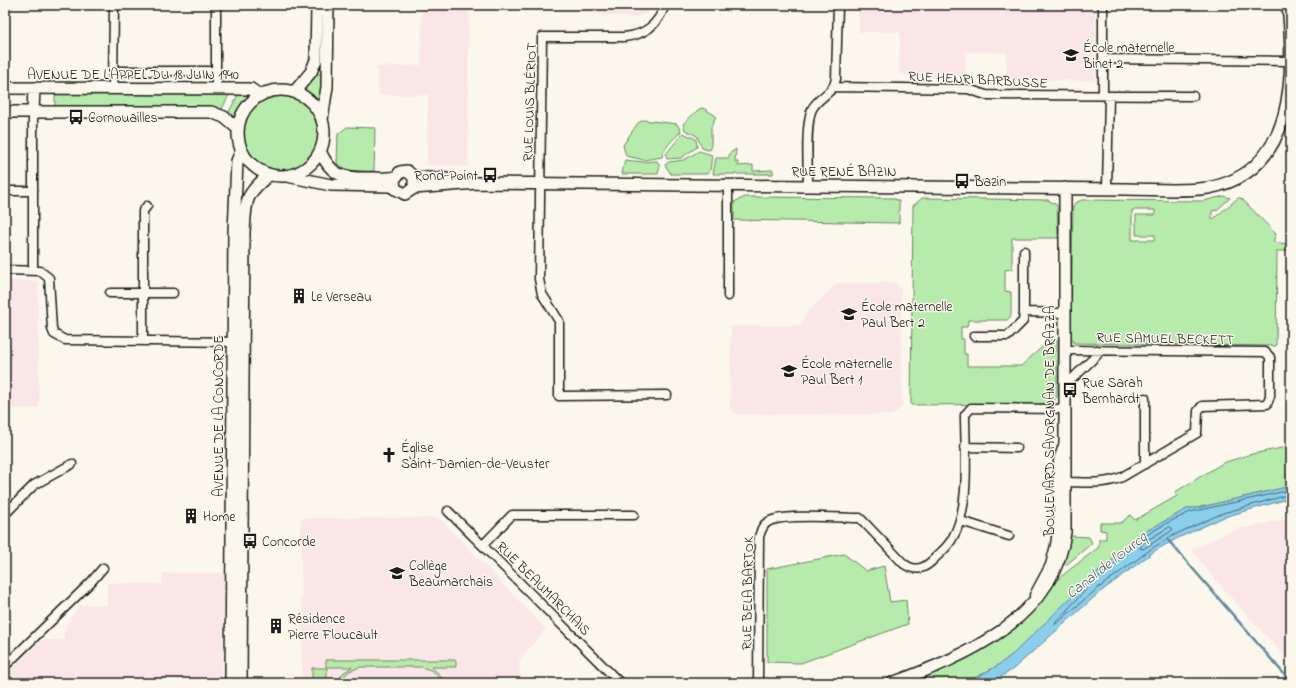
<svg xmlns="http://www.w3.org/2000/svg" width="1296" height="688" font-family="'Indie Flower',sans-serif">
	<rect width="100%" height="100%" fill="#fbf7ec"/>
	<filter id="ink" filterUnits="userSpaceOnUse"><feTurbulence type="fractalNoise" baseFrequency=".025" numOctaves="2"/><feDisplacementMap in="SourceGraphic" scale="8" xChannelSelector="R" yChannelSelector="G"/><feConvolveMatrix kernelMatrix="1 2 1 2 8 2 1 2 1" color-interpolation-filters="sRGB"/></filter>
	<g filter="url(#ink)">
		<path fill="#fae6e6" d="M422 5H469L468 166 427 165 428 95H379L377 67 421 65Z
			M513 5H652L646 14 632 18 530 5Z
			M859 5H1095V81L1007 79 1006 52H966L965 75 899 74 900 32H859Z
			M5 281H38L39 408H5Z
			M838 283H896L901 290 902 407 892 415 736 414 730 408 731 326 801 325 807 312Z
			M301 518H439L546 629 519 660 521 683H302Z
			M1291 518V663L1218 583 1191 550 1234 530Z
			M163 573H224L222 683H5V676L41 640H64V629L79 605H107V583L162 584Z"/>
		<path fill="#b7ebac" stroke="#6a8464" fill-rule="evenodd" d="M315 74H323L321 103 303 90Z
			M237 92 247 93 249 96 236 115 231 118 227 115 237 97Z
			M55 93H230L221 111 55 108Z
			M242 133a38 38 0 1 1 76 0a38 38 0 1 1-76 0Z
			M703 108 716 116 711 127V149L708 150 702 148 697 136 685 130 683 124 699 109Z
			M643 120 677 124 681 131 679 134C674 137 662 151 662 157L644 160 626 156 623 145 638 123Z
			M347 127 375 128 374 171C362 171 346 173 337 163L338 134Z
			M683 133 696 139 697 147 681 158 667 159 666 154Z
			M736 149 735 162H738V166L753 165V171L773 170V174H713L716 158H729V154Z
			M699 151 712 155 710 171 706 174H671L665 165 669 162 684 160Z
			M625 160 643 162 657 161 660 166 658 174H622Z
			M1224 196 1230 198 1217 210 1212 211V220L1238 198H1241L1276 234 1273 242 1287 244V251H1277L1276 346 1074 343 1071 336 1073 207 1075 203 1082 200 1203 201ZM1132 210H1155V215H1136V235H1155V240H1132Z
			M745 197 892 198 899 201V223L734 220V202Z
			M922 198 1048 200 1057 205 1058 238H1012V269L1005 270V291L1011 292V316L1007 320H968L967 327H961V339H964V354H967V366H1021L1051 339H1057V397L1050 404 911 405 913 206Z
			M1291 446V486L1197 508H1189L1137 536 1128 547 1089 580 1048 622 1013 654 997 666 966 683H906L1000 638 1037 607 1059 578 1099 547V539H1106V531L1100 530V523H1121L1130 515 1135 520 1177 496 1175 492 1223 463 1248 455Z
			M1070 536 1089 537 1092 543 1066 565 1063 563Z
			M844 554 866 571 884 566 890 602 906 600 908 624 801 663 767 662V569Z
			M326 660H456V667H431L437 672 446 683H443L433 671 422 667H361L349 671 338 683H336L343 673 352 667H326Z
			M312 668H327V683H312Z"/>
		<path fill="#8bceec" stroke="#5f8799" d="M1291 486V498L1224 517 1178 538 1156 550 1099 593 1012 670 990 683H966L997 666 1013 654 1089 580 1128 547 1137 536 1189 508H1197Z"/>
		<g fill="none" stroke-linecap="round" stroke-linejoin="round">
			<path stroke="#48636f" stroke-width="1" d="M1291 490 1190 512 1165 524 1140 539 1131 550 1092 583 1054 624H1056L1097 589 1154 547 1176 534 1223 513 1291 494
				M1170 527 1173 529 1170 532 1143 549 1140 548 1143 543Z"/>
			<path stroke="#5f8799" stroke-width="2.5" d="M1168 540 1291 682"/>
			<defs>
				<path id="street" d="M665 5C658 25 645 35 624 37H542L539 279 542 294 559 321V396L667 395
					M1103 59 1290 61
					M114 71H216
					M834 87 968 89 986 95 1193 96
					M113 88 114 5
					M216 89V5
					M1103 95V5
					M808 186C808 167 805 125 812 109 819 96 833 94 836 79L838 5
					M1107 188 1109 96
					M5 191H33
					M1024 251V312
					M5 270 40 271 49 278 52 329 54 334 65 340 237 342
					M33 270V112
					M110 293H173
					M728 296V185
					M974 336H1008L1023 321 1024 312 1064 313
					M143 341V211L147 206
					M1064 350 1265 352 1270 357V396L1267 404 1202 406 1198 411 1197 433 1122 477C1104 485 1084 482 1065 482
					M1064 381H1070L1097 355V350
					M965 447 1017 448
					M1145 464V398
					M448 511 620 683
					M5 514 34 485 72 464
					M961 521 1009 536
					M483 545 512 515H634
					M1034 595 1050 565 1055 545 1058 522V460L1063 445
					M5 666 91 582 103 568
					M758 683 759 537C761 531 762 525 768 522 781 513 841 518 860 518L904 564C916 572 924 569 934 559 940 553 948 547 952 539 971 508 965 452 965 415L971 408 1064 409"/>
				<path id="secondary" d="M5 88 251 89 259 95
					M238 133a43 43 0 1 1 86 0a43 43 0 1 1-86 0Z
					M295 91 311 72 316 60 317 5
					M5 112H211L224 117 237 128
					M33 112 34 88
					M322 119 327 87 328 5
					M320 151C331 175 341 178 367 178 376 178 386 179 395 177
					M287 176 331 185 390 186 405 194 414 188V177L407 171 400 172 394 180 395 189
					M414 177 447 179
					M414 188 477 183 1126 189C1153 189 1182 192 1208 188 1296 172 1295 74 1288 5
					M231 683 234 232 237 161 241 151
					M241 683 244 232C246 201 244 195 269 175
					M892 683C964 657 1055 619 1065 532V188"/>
			</defs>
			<use href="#street" stroke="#1c1c1c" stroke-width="11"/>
			<use href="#secondary" stroke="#1c1c1c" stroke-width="14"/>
			<use href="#street" stroke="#fbf7ec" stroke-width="8"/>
			<use href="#secondary" stroke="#fbf7ec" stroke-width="11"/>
		</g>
	</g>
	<defs>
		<symbol id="school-bare" viewBox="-9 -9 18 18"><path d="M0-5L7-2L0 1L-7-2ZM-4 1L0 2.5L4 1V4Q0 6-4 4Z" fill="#1c1c1c" stroke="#fbf7ec" stroke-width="2.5" paint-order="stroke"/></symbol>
		<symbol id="bus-bare" viewBox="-9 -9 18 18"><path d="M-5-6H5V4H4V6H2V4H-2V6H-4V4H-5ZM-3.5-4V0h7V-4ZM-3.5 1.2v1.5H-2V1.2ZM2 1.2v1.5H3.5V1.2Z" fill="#1c1c1c" stroke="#fbf7ec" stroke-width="2.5" paint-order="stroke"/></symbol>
		<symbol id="building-bare" viewBox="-9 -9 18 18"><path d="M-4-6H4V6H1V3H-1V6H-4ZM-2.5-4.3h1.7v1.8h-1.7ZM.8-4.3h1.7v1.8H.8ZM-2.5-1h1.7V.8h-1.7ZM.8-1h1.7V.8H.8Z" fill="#1c1c1c" stroke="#fbf7ec" stroke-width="2.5" paint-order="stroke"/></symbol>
		<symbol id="church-bare" viewBox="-9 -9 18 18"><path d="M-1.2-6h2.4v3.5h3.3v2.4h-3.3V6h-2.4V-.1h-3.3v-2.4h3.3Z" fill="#1c1c1c" stroke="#fbf7ec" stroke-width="2.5" paint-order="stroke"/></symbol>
	</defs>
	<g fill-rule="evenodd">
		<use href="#school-bare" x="1060" y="44" width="22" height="22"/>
		<use href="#bus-bare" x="65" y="106" width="22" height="22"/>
		<use href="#bus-bare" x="479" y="164" width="22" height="22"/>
		<use href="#bus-bare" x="951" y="170" width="22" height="22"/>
		<use href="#building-bare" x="288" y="285" width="22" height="22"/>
		<use href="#school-bare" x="838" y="303" width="22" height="22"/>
		<use href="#school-bare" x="778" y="360" width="22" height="22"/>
		<use href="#bus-bare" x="1059" y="379" width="22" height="22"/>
		<use href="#church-bare" x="378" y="444" width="22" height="22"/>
		<use href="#building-bare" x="180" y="505" width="22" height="22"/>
		<use href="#bus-bare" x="239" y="530" width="22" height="22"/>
		<use href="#school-bare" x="386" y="562" width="22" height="22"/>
		<use href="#building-bare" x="265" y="615" width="22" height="22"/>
	</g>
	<g text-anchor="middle" stroke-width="3" stroke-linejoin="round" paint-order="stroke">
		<g font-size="14" fill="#1c1c1c" stroke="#fbf7ec" text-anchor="start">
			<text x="1083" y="52">École maternelle<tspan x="1083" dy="16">Binet 2</tspan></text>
			<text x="88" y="122">Cornouailles</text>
			<text x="478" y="180" text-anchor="end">Rond-Point</text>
			<text x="974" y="186">Bazin</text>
			<text x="311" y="301">Le Verseau</text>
			<text x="861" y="311">École maternelle<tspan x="861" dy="16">Paul Bert 2</tspan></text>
			<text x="801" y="368">École maternelle<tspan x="801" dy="16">Paul Bert 1</tspan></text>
			<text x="1082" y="387">Rue Sarah<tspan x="1082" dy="16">Bernhardt</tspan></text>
			<text x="401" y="452">Église<tspan x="401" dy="16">Saint-Damien-de-Veuster</tspan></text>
			<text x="203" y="521">Home</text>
			<text x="262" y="546">Concorde</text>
			<text x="409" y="570">Collège<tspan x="409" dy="16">Beaumarchais</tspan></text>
			<text x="288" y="623">Résidence<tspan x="288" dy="16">Pierre Floucault</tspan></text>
		</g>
		<g font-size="14" fill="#1c1c1c" stroke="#fbf7ec">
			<text x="133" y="79">AVENUE DE L'APPEL DU 18 JUIN 1940</text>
			<text transform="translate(978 79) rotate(3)" y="5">RUE HENRI BARBUSSE</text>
			<text transform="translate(529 102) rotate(-88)" y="5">RUE LOUIS BLÉRIOT</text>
			<text x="844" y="176">RUE RENÉ BAZIN</text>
			<text transform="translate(1165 338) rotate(1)" y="5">RUE SAMUEL BECKETT</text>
			<text transform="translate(218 416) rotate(-90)" y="5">AVENUE DE LA CONCORDE</text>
			<text transform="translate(1049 421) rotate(-90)" y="5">BOULEVARD SAVORGNAN DE BRAZZA</text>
			<text transform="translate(544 588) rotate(45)" y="5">RUE BEAUMARCHAIS</text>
			<text transform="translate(747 593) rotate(-89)" y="5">RUE BELA BARTOK</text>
		</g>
		<g font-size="15" font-style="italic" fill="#435a65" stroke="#fbf7ec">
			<text transform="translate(1106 565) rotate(-38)" y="5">Canal de l'Ourcq</text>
		</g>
	</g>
	<rect width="1296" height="688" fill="none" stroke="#fbf7ec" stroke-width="20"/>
	<rect x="10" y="10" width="1276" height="668" fill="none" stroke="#1c1c1c" stroke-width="1.5" filter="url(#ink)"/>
</svg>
